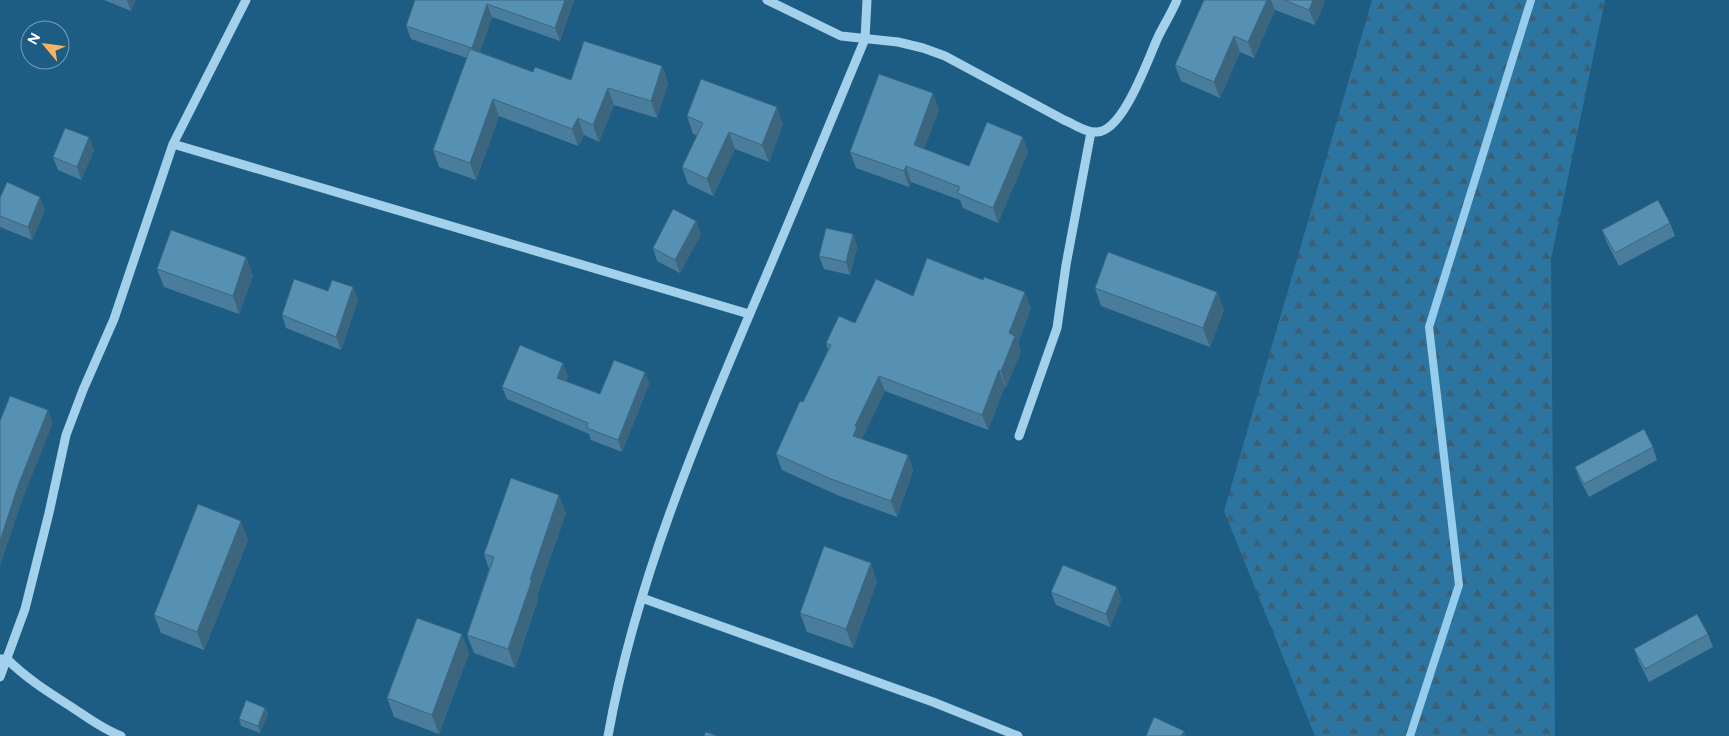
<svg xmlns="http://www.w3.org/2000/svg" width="1729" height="736" font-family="Figtree,sans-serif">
	<defs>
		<pattern id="forest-firs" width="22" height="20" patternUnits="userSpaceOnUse" patternTransform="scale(1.25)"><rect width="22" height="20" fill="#2c75a0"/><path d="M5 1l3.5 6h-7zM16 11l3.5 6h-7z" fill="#3e5e72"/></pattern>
	</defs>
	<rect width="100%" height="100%" fill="#1d5c83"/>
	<path fill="url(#forest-firs)" d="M1372 0H1605L1551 259 1555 736H1315L1224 511Z"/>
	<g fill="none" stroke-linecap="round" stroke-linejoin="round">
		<path stroke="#96cdec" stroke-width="8" d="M1410 736 1459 585 1429 327 1531 0"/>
		<path stroke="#a3d0ea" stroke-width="9" d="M767 0 841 36 898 42 923 48 945 56 1064 120C1074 124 1086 133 1097 132 1124 131 1148 58 1159 35 1165 23 1172 12 1177 0
			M173 144 749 314
			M1019 436 1057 328 1066 265 1091 132
			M642 598 933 702 1018 736
			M0 659H7C26 678 48 692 70 706 87 717 102 729 121 736
			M0 677 25 609 49 513 66 435 83 390 114 319 173 144 246 0
			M608 736C635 584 697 438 757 297 794 211 829 125 865 39L867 0"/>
	</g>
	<path fill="#4a7d9b" d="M104 0H136L131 11Z
		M415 0H574L560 41 492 17 480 52 533 72 571 80 662 66 668 83 657 118 614 105 599 142 584 135 578 146 499 116 476 180 439 167 433 150 467 58 411 39 406 26Z
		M1204 0H1325L1315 25 1275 10 1254 58 1240 52 1220 98 1181 81 1175 65Z
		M939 109 924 149 969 166 1028 152 998 223 963 208 960 200 911 182 909 187 856 168 850 152Z
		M687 116 783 124 769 162 735 149 713 196 688 184 682 167 697 135 693 134Z
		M89 137 94 150 81 180 58 170 53 157Z
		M0 198 45 210 32 240 0 227Z
		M696 221 701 234 680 273 657 261 653 248Z
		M1670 223 1675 236 1619 266 1607 243 1602 230Z
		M853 234 857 247 850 275 824 269 819 256Z
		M246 257 253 276 239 314 164 287 157 269Z
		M353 287 358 300 341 350 286 328 282 315 328 291Z
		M1095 288 1217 292 1224 310 1210 347 1101 306Z
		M913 296 1031 308 1018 343 1021 352 1006 387 1005 386 988 430 885 391 862 439 908 455 913 471 897 517 837 495 782 470 776 454 803 402 828 350 826 343 855 323Z
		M645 372 649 384 622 452 591 440 589 434 507 399 502 387 568 376 566 381 600 394Z
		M1653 447 1657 460 1589 497 1580 480 1575 467Z
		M566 513 537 596 538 599 515 668 474 653 467 635 489 569 484 554Z
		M248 540 204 650 161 633 154 615Z
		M877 581 853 648 807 632 800 613Z
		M1117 587 1121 600 1110 627 1056 605 1051 592Z
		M1708 634 1713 647 1649 682 1639 662 1634 649Z
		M469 653 439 734 394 717 387 698Z
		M265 708 268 714 260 733 241 726 239 719Z"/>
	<path fill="#3c667e" d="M127 0H136L131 11Z
		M565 0H574L560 41 555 28Z
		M1267 0H1271L1275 10 1254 58 1248 42Z
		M1313 0H1325L1315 25 1309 10Z
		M487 4 492 17 477 61 472 48Z
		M1234 36 1240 52 1220 98 1214 82Z
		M662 66 668 83 657 118 651 101Z
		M608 88 614 105 599 142 593 125Z
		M933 93 939 109 920 160 914 145Z
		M493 99 499 116 476 180 470 163Z
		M777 107 783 124 769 162 762 145Z
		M578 118 584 135 578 146 572 129Z
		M729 132 735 149 713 196 707 179Z
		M89 137 94 150 81 180 77 167Z
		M1023 137 1028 152 998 223 993 208Z
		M906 166 911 182 909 187 904 171Z
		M40 197 45 210 32 240 28 227Z
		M696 221 701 234 680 273 675 260Z
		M853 234 857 247 850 275 846 262Z
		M246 257 253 276 239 314 233 296Z
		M353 287 358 300 341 350 336 337Z
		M1025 292 1031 308 1018 343 1021 352 1006 387 1001 371 1009 333Z
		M1217 292 1224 310 1210 347 1203 328Z
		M563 363 568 376 562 390 557 378Z
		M999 370 1005 386 988 430 982 415Z
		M645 372 649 384 622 452 618 440Z
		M879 376 885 391 862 439 853 436 855 426Z
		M48 410 53 423 23 498 0 566V541L18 486Z
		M908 455 913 471 897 517 891 501Z
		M559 495 566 513 537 596 538 599 515 668 508 649 530 580Z
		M241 521 248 540 204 650 197 632Z
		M871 563 877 581 853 648 846 629Z
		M1117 587 1121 600 1110 627 1106 614Z
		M462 634 469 653 439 734 432 715Z
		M265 708 268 714 260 733 258 726Z
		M1184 731 1186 736H1181Z"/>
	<path fill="#5691b4" stroke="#3c667e" d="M415 0H565L555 28 487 4 472 48 406 26Z
		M1204 0H1267L1248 42 1234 36 1214 82 1175 65Z
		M1284 0H1313L1309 10Z
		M584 41 662 66 651 101 608 88 593 125 578 118 572 129 493 99 470 163 433 150 470 49 533 72 535 67 571 80Z
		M879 74 933 93 914 145 969 166 987 122 1023 137 993 208 957 193 960 187 906 166 904 171 850 152Z
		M701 79 777 107 762 145 729 132 707 179 682 167 703 123 687 116Z
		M65 128 89 137 77 167 53 157Z
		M7 182 40 197 28 227 0 216V198Z
		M1658 200 1670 223 1615 253 1602 230Z
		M673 209 696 221 675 260 653 248Z
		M826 228 853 234 846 262 819 256Z
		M171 230 246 257 233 296 157 269Z
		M1108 252 1217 292 1203 328 1095 288Z
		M927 258 983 280 984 277 1025 292 1009 333 1015 336 1001 371 999 370 982 415 879 376 855 426 857 427 853 436 908 455 891 501 831 479 776 454 800 401 803 402 831 345 826 343 839 316 855 323 876 279 913 296Z
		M294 279 328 291 332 280 353 287 336 337 282 315Z
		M520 345 563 363 557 378 600 394 614 360 645 372 618 440 587 428 588 423 502 387Z
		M10 396 48 410 18 486 0 541V421Z
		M1644 429 1653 447 1584 484 1575 467Z
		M511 478 559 495 530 580H532L508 649 467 635 494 557 484 554Z
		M198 504 241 521 197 632 154 615Z
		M824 546 871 563 846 629 800 613Z
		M1063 565 1117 587 1106 614 1051 592Z
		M1697 614 1708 634 1645 669 1634 649Z
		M417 618 462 634 432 715 387 698Z
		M246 700 265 708 258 726 239 719Z
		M1154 717 1184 731 1181 736H1146Z
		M706 732 717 736H704Z"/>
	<g transform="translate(45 45) rotate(299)"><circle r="24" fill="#1d5c83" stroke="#779db5"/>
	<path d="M0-4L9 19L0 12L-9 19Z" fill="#fab361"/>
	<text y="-8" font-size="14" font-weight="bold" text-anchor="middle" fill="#ffffff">N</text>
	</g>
</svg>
